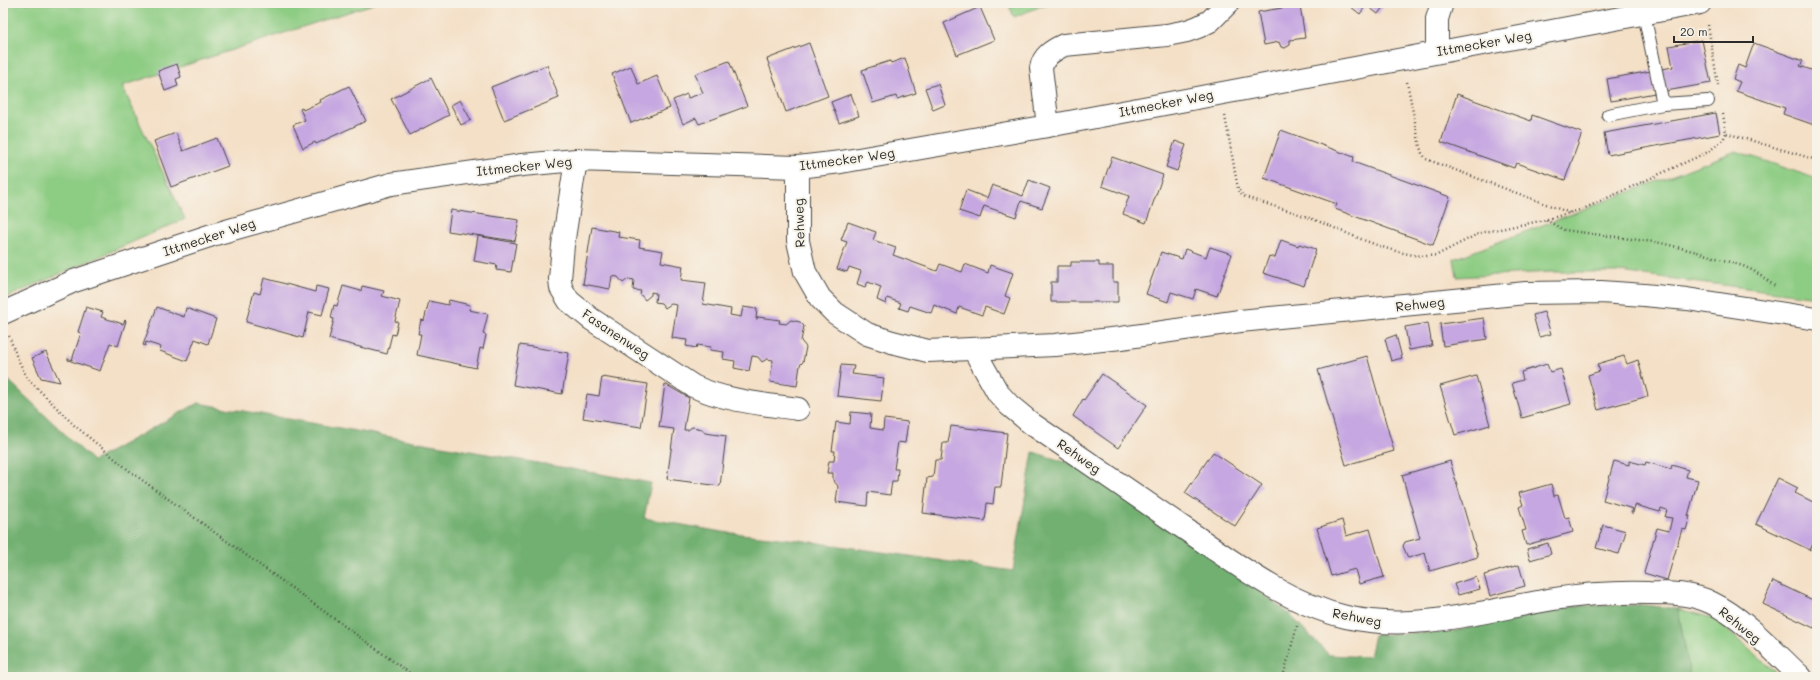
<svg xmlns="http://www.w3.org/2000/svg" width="1820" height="680" font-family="Mali,sans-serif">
	<rect width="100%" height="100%" fill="#f7f3e8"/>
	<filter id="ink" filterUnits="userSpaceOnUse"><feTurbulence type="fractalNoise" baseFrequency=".025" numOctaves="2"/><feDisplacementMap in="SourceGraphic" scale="8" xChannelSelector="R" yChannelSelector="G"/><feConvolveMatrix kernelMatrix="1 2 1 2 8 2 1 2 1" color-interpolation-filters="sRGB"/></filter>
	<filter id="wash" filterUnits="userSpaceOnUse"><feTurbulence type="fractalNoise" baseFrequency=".012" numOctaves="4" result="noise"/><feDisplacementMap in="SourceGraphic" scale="16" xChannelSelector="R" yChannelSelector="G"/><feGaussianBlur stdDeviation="0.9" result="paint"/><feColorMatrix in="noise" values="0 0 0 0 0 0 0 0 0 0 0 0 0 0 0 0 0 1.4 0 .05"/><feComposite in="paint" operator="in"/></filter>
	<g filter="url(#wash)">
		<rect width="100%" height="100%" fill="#f4e0c7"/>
		<path fill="#8dcc83" stroke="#5c7c57" d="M3 3H376L122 86 185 219 3 299Z
			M1008 3H1049L1014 17Z
			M1736 151 1817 179V297L1620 272H1552L1457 277 1454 259Z
			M1678 609 1713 618 1781 677H1690Z"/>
		<path fill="#72b071" stroke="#4e6e4e" d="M3 375 93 461 198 403 651 483 644 518 722 532 798 540 1013 571 1033 452 1107 475 1288 613 1329 655 1369 657 1374 635 1449 632 1573 606 1645 605 1678 609 1690 677H3Z"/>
		<g id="blocks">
			<path fill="#c6a7e1" d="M1346 3H1386L1378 14 1366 5 1360 14Z
				M1300 5 1305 38 1290 40V45L1285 48 1281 47 1279 42 1264 45 1258 12Z
				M980 7 994 40 957 55 944 23Z
				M1702 40 1711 83 1666 91 1662 69 1673 67 1669 46Z
				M809 43 828 96 786 112 767 59Z
				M1754 43 1803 61 1800 66 1817 72V126L1783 114 1785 108 1736 91 1740 82 1733 79 1738 65 1745 68Z
				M905 58 916 93 897 99 896 96 873 103 862 70 890 61 891 63Z
				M729 61 747 106 699 124 696 118 683 124 673 100 687 94 688 98 703 93 695 74Z
				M177 64 181 77 176 79 178 86 165 91 158 71Z
				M547 65 559 98 504 120 491 87Z
				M631 66 638 84 657 76 670 108 631 123 612 74Z
				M1651 71 1655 93 1611 101 1607 79Z
				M431 78 449 115 410 135 391 99Z
				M938 84 945 105 933 110 925 88Z
				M349 86 366 121 316 144 315 142 303 148 293 125 305 120 300 109 302 108 303 110 321 102 320 100Z
				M851 94 859 116 839 123 831 102Z
				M1457 94 1531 121 1532 115 1582 133 1565 180 1516 163 1514 168 1441 142Z
				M460 100 471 120 461 125 451 105Z
				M1716 113 1720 134 1608 155 1604 133Z
				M1281 130 1354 157 1353 162 1450 197 1433 245 1335 209 1337 204 1264 178Z
				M176 133 183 151 217 138 228 166 171 187 154 141Z
				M1175 141 1186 145 1177 171 1166 167Z
				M1112 157 1163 175 1146 223 1123 214 1129 196 1102 186Z
				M1029 180 1050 188 1042 208 1021 201 1016 217 984 206 980 218 959 211 966 190 987 198 992 185 1023 196Z
				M451 210 519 220 515 241 448 231Z
				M848 222 876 232 873 240 896 248 893 255 937 271 940 264 962 272 965 264 988 273 990 265 1013 273 1005 296 1010 298 1004 314 985 307 982 315 959 307 957 314 934 305 931 313 910 306 908 311 899 308 901 303 887 298 886 304 877 300 881 287 868 282 865 287 857 284 861 271 849 267 847 272 837 269 847 242 841 240Z
				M592 227 619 232 618 237 640 240 639 247 663 251 661 262 683 266 681 280 706 283 703 304 731 309 730 315 741 317 743 307 757 309 756 319H757L758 317 780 320 779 323 786 324 791 320 800 322 804 326 801 341 806 347 803 362 800 365 797 386 770 382 773 360 767 359 762 362 758 357 752 356 749 371 734 368 735 361 723 359 724 352 710 350 711 347 697 345 696 348 686 346 687 340 672 338 677 305 671 304 665 308 661 303 655 302 656 293 651 292V295L645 300 640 294 641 291 633 290 634 280 628 279 623 283 618 277 612 276 610 289 583 284Z
				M478 236 516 243 511 272 496 270 497 265 474 261Z
				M1281 240 1298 246 1299 244 1316 249 1304 286 1263 273 1269 256 1275 258Z
				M1210 247 1232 254 1217 296 1196 289 1193 299 1171 292 1168 302 1146 294 1161 252 1182 259 1185 249 1206 257Z
				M1071 262H1099V266H1113V282H1118V302H1051V282H1057V266H1071Z
				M264 278 315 292 316 286 329 289 322 315 309 312 303 338 246 322 254 292 260 294Z
				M343 286 361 291 362 286 384 291 382 296 400 301 395 321 398 322 395 335 392 334 387 354 329 339 334 319 331 318 334 305 337 306Z
				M449 300 470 305 469 310 488 314 483 334 486 335 483 349 480 348 476 368 417 355 421 334H418L421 320 424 321 429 301 448 305Z
				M86 307 103 312 101 317 123 324 125 320 126 321 118 346 110 343 100 371 68 360V358L72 360 81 333 78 332Z
				M157 307 184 317 186 308 216 319 208 344 195 339 187 361 160 351 161 347 146 342 145 346 143 345Z
				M1544 312 1551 334 1539 337 1533 315Z
				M1484 318 1487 339 1443 346 1440 324Z
				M1428 323 1432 346 1409 350 1405 327Z
				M1396 335 1402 358 1391 361 1385 339Z
				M520 345 569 353 562 394 513 385Z
				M46 352 60 382 41 378 32 358Z
				M1367 356 1394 451 1346 465 1318 370Z
				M1624 356 1627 364 1638 360 1648 396 1598 410 1588 375 1600 371 1597 364Z
				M1547 364 1550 372 1561 369 1571 404 1522 418 1512 383 1523 380 1521 372Z
				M841 365 854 366 852 374 884 378 881 401 837 396Z
				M1102 374 1147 405 1118 448 1073 416 1083 399 1084 400Z
				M1476 376 1490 425 1455 435 1440 386Z
				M602 377 648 384 641 427 583 418 587 394 599 396Z
				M665 384 689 398 684 430H688L692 427 702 429 705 433 726 436 720 486 667 479 674 429 659 427Z
				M851 412 871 414 870 428 883 430 884 419 908 422 905 443 898 442 894 469H898L897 481H892L890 495 868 492 867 506 836 502 838 486 833 480V473H827L829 461H834L835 451H832L836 422 850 424Z
				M951 426 1007 433 1001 487H995L993 504 987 503 985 521 923 513 927 478 933 477 935 460H941L943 443H948Z
				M1213 452 1262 485 1235 526 1185 493Z
				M1450 461 1478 557 1430 571 1425 553 1408 558 1403 546 1405 542 1420 538 1402 475Z
				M1614 461 1629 465V461L1645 465 1646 462 1671 469 1672 465 1688 470 1686 477 1698 480 1688 516H1690L1686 530 1682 529 1667 580 1644 573 1657 528 1669 531 1672 518 1665 517 1667 510 1661 508 1660 512 1635 505 1633 513H1631L1633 509 1603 500Z
				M1778 478 1798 488 1795 493 1817 504V535L1810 550 1756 524Z
				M1551 484 1554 496 1558 495 1565 518 1569 517 1573 532 1526 545 1522 531 1526 530 1519 507 1523 505 1519 493Z
				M1342 520 1346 536 1370 529 1384 577 1359 584 1355 569 1331 576 1317 528Z
				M1603 525 1626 531 1619 554 1596 548Z
				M1548 543 1551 554 1530 560 1527 549Z
				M1519 565 1525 586 1490 596 1484 575Z
				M1476 577 1480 589 1458 595 1454 584Z
				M1773 581 1817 602V622L1814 628 1763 604Z"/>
		</g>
	</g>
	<g filter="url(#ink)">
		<use href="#blocks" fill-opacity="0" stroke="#494642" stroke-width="1"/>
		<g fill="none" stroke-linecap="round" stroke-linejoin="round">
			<defs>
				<path id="lane" d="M1644 14 1663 104
					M1608 115 1663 104 1708 101"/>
				<path id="street" d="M1437 51V19L1442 3
					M1048 126 1041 68C1043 56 1053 50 1064 45L1167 35 1187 31 1198 27 1210 21 1228 3
					M576 160 563 245 560 279 561 288 569 301 591 319 693 386C725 401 763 404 798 409
					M798 167V241L805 272 820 298 835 313 867 334 892 342 928 351 1055 345 1121 338 1240 321 1526 293 1601 292 1644 295 1687 299 1817 319
					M3 313 74 281 212 235 391 184 522 165 576 160 798 167 841 162 1048 126 1700 3
					M974 350 998 393 1009 405 1032 424C1083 459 1134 494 1185 529 1235 563 1286 603 1346 617 1416 633 1486 610 1554 599 1585 594 1617 592 1649 593 1670 593 1692 593 1712 603 1745 619 1774 652 1801 677"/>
			</defs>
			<use href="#lane" stroke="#494642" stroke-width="14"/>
			<use href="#street" stroke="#494642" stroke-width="24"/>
			<path stroke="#494642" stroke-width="2.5" stroke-dasharray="1 3" stroke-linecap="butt" d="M1708 25 1718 85
				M1407 82 1420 147 1422 153 1426 159 1570 213
				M1723 114 1726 133 1817 160
				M1225 116 1238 189 1243 196C1264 204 1286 209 1307 217 1341 229 1402 262 1437 255L1480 233 1545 220 1583 209 1708 152 1723 140 1726 133
				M1546 220 1564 230 1661 243 1697 252 1743 266 1754 271 1776 287
				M9 336 16 355 27 378 74 425 131 472 415 677
				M1283 677 1297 626"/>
			<use href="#lane" stroke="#fff" stroke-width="12"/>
			<use href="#street" stroke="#fff" stroke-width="22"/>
		</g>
	</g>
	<g text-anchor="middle" stroke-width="4" stroke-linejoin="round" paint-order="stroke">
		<g font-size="13" fill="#2b2b2b" stroke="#f7f3e8">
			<text transform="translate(1484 43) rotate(-10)" y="5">Ittmecker Weg</text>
			<text transform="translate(1166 103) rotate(-11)" y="5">Ittmecker Weg</text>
			<text transform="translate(847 159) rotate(-8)" y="5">Ittmecker Weg</text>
			<text transform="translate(524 166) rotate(-6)" y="5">Ittmecker Weg</text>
			<text transform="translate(799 223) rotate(-92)" y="5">Rehweg</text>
			<text transform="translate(209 237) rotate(-18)" y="5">Ittmecker Weg</text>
			<text transform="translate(1420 304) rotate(-6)" y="5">Rehweg</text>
			<text transform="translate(616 334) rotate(34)" y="5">Fasanenweg</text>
			<text transform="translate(1079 456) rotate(35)" y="5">Rehweg</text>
			<text transform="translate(1357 617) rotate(11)" y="5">Rehweg</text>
			<text transform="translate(1740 625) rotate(39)" y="5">Rehweg</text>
		</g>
	</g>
	<rect width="1820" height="680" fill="none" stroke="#f7f3e8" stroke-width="16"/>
	<path d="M1674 36v6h79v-6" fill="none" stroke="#2b2b2b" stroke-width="2"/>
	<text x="1680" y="36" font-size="12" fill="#2b2b2b" stroke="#f7f3e8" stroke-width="3" paint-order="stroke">20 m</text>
</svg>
